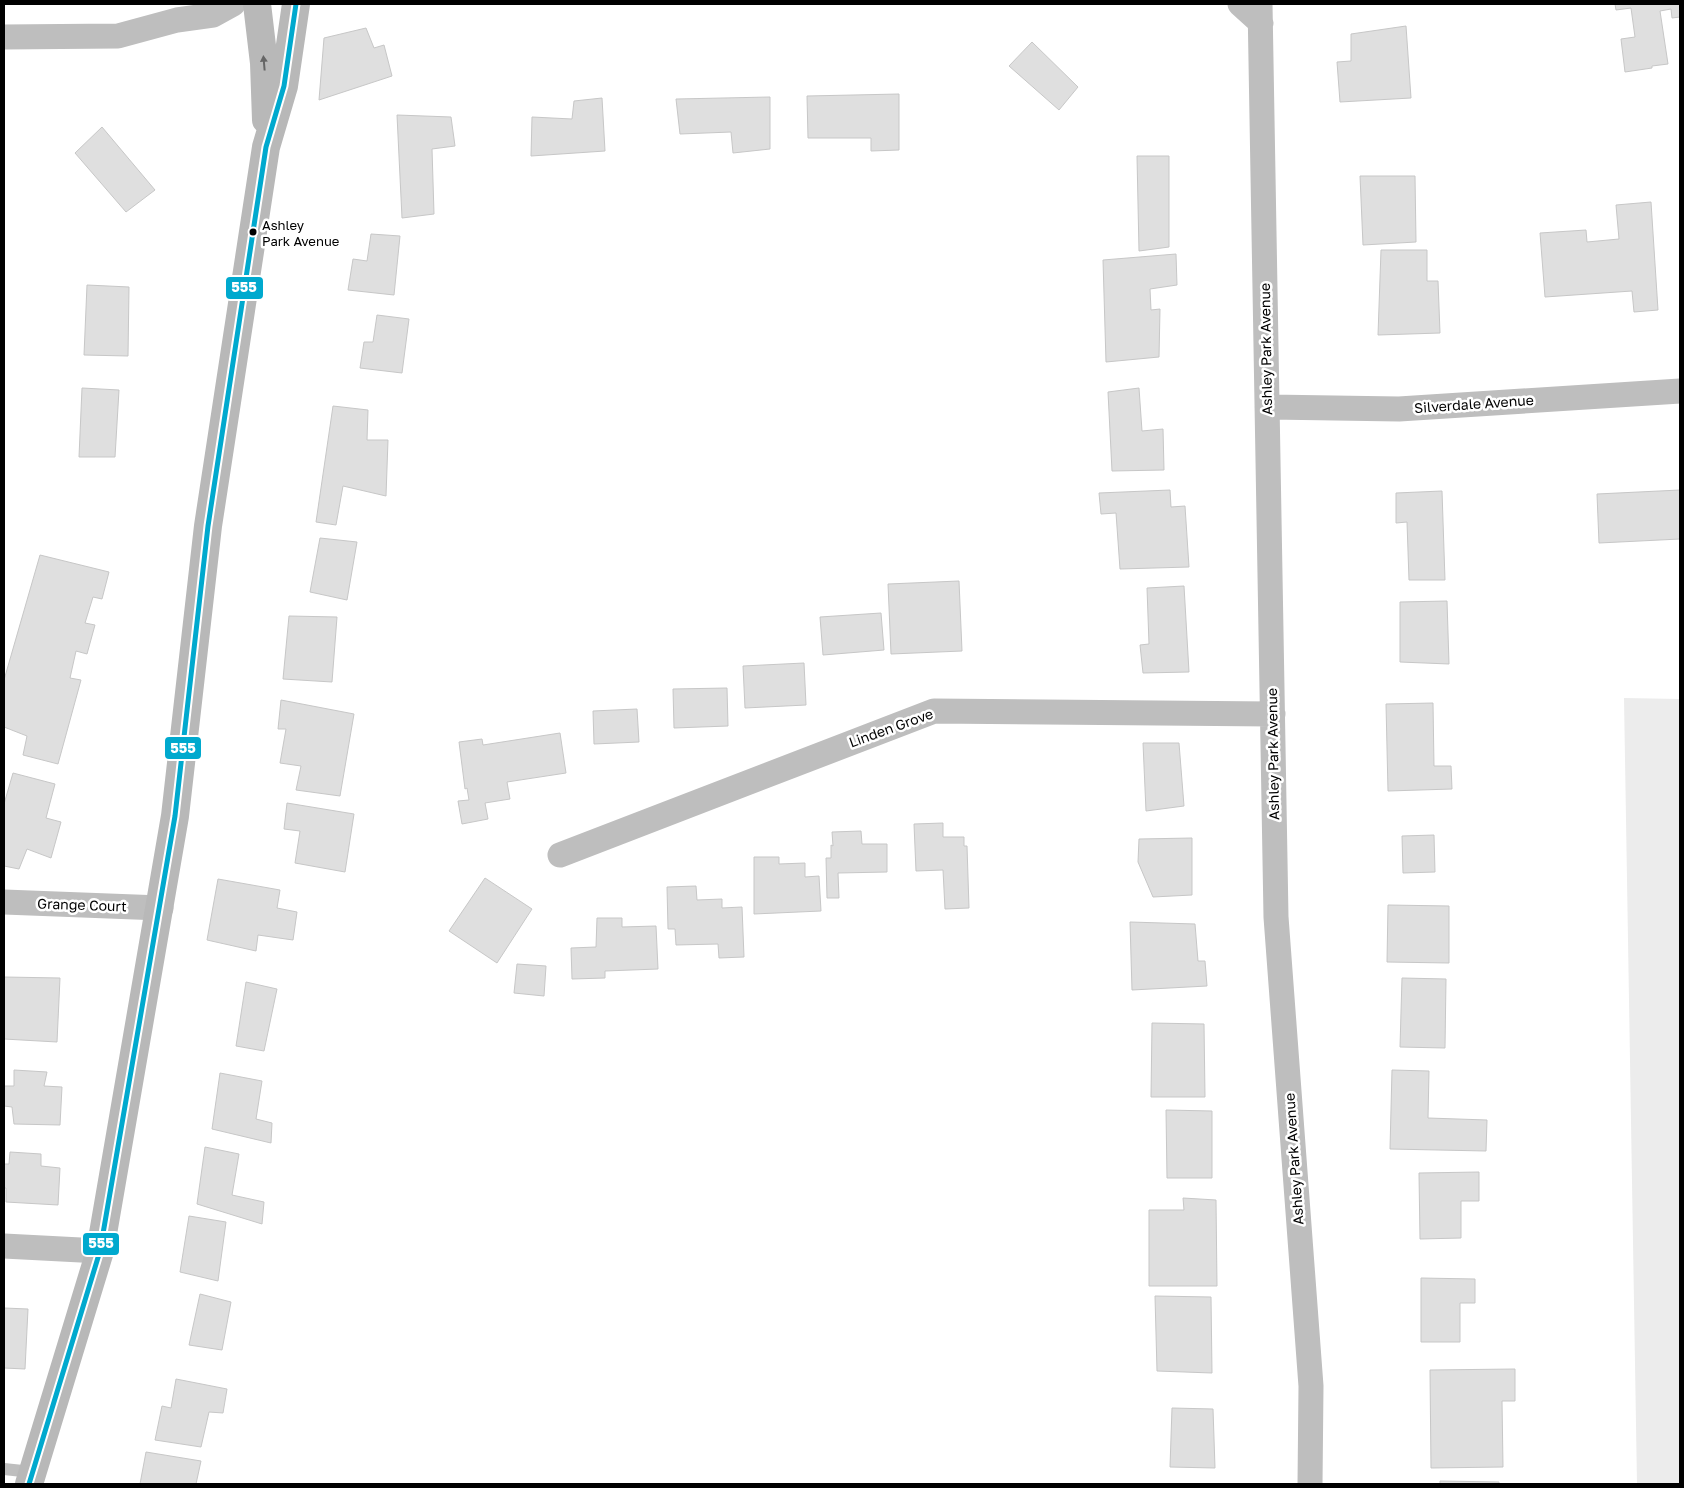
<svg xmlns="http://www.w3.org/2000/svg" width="1684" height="1488" font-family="'Golos Text',sans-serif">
	<rect width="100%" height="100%" fill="#fff"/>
	<path fill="#ececec" d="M1624 698 1680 699V1484H1637Z"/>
	<path fill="#dfdfdf" stroke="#c7c7c7" d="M1615 4H1680V17L1672 18 1671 9 1660 11 1668 64 1652 66V68L1625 72 1621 39 1635 37 1631 8 1616 10Z
		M1406 26 1411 98 1340 102 1337 62 1351 61V34Z
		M366 28 374 48 384 45 392 76 319 100 324 38Z
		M1032 42 1078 87 1059 110 1009 66Z
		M899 94V150L871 151V138H808L807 96Z
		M770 97V149L733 153 731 132 680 134 676 99Z
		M602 98 605 151 531 156 532 117 572 119 574 101Z
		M397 115 451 117 455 146 432 149 434 214 402 218Z
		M102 127 155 190 126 212 75 153Z
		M1137 156H1169V247L1139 251Z
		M1360 176H1415L1416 242 1363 245Z
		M1651 202 1658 310 1634 312 1632 291 1545 297 1540 233 1586 230 1587 242 1619 239 1616 205Z
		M371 234 400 236 394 295 348 290 353 259 367 261Z
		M1381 250H1427V281H1438L1440 333 1378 335Z
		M1176 254 1177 285 1150 289 1151 310 1160 309 1159 357 1106 362 1103 260Z
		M87 285 129 287 128 356 84 355Z
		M377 315 409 319 402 373 360 368 364 342H373Z
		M82 388 119 390 115 457H79Z
		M1139 388 1142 431 1163 429 1164 470 1112 471 1108 392Z
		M333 406 368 410 367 440H388L386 496 343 486 336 525 316 522Z
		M1170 490 1171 507 1185 506 1189 567 1120 569 1116 513 1101 514 1099 493Z
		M1680 490V539L1599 543 1597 494Z
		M1442 491 1445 580H1409L1407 522 1396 523V493Z
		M320 538 357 542 347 600 310 592Z
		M40 555 109 572 102 599 93 597 85 623 95 625 87 654 76 651 70 678 81 680 58 764 23 755 27 736 4 727V680Z
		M959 581 962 651 891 654 888 584Z
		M1184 586 1189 672 1143 673 1140 645 1149 644 1147 588Z
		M1447 601 1449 664 1400 662V602Z
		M881 613 884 650 823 655 820 617Z
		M289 616 337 617 332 682 283 679Z
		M804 663 806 705 745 708 743 666Z
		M727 688 728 726 674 728 673 689Z
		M281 700 354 714 340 796 296 790 301 766 280 763 286 729H278Z
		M1433 703 1434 766H1451L1452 789 1388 791 1386 704Z
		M637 709 639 742 594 744 593 711Z
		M560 733 566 773 507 782 510 799 485 803 488 819 462 824 458 801 469 800 467 788 465 789 459 742 482 739 483 745Z
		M1143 743H1179L1184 806 1146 811Z
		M13 773 55 784 46 818 61 822 51 858 27 849 19 869 4 866V804Z
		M287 803 354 814 345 872 295 863 300 831 284 829Z
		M943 823V837H964V846H967L969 908 945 909 943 870 916 871 914 824Z
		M861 831 862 844H887V872L838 873 839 898H827L826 858H831V845L833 846 832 832Z
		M1434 835 1435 872 1403 873 1402 836Z
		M1192 838V895L1153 897 1138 862 1139 839Z
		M754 857H779V864L805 863V877L819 876 821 911 754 914Z
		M485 878 532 909 497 963 449 931Z
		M218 879 280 890 277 908 297 912 293 940 258 935 256 951 207 940Z
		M696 886 697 900 722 899V908L742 907 744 957 719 958 718 944 676 945 675 929H668L667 887Z
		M1388 905 1449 906V963L1387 962Z
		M597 918H622V927L656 926 658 969 605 971V978L572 979 571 948 596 947Z
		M1130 922 1195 924 1198 961H1205L1207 986 1132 990Z
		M517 964 546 966 544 996 514 993Z
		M4 977 60 978 57 1042 4 1039Z
		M1402 978 1446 979 1445 1048 1400 1047Z
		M246 982 277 989 264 1051 236 1046Z
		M1152 1023 1204 1024 1205 1097H1151Z
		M14 1070 47 1072 44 1086 62 1087 60 1125 14 1124 12 1107 4 1106V1086H14Z
		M1392 1070 1429 1071 1428 1118 1487 1120 1486 1151 1390 1149Z
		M220 1073 262 1081 256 1119 272 1123 271 1143 212 1129Z
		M1166 1110 1212 1111V1178H1167Z
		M205 1147 239 1154 232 1195 264 1202 262 1224 197 1204Z
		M10 1152 41 1154V1166L60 1168 58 1205 6 1202V1188H4V1164H9Z
		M1479 1172V1201H1461V1238L1420 1239 1419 1173Z
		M1183 1198 1216 1200 1217 1286H1149V1210H1184Z
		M189 1216 226 1222 218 1281 180 1272Z
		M1421 1278 1475 1279V1303H1460V1342H1421Z
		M200 1294 231 1302 222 1350 189 1345Z
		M1155 1296 1211 1297 1212 1373 1157 1371Z
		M4 1308 28 1309 25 1369 4 1368Z
		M1515 1369V1401H1502L1503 1467 1431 1468 1430 1370Z
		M176 1379 227 1389 223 1413 209 1412 201 1447 155 1440 162 1406 171 1408Z
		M1172 1408 1213 1409 1215 1468 1170 1467Z
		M146 1452 201 1461 196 1484H140Z
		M1440 1481 1499 1482V1484H1440Z"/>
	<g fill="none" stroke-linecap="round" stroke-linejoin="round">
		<path stroke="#bebebe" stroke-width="12" d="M4 1469 32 1472"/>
		<path stroke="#bebebe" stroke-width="25" d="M1240 4 1261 23
			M1260 4 1276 917 1311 1386 1310 1484
			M4 37 118 36 177 20 213 15 233 4
			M1267 407 1399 409 1680 391
			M560 855 934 711 1273 714
			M4 902 161 908
			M4 1246 100 1251"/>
		<path stroke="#b8b8b8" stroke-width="28" d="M257 4 264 63 266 120
			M29 1484 100 1251 175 816 208 526 266 147 284 86 296 4"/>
		<defs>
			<path id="bus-1" d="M29 1484 100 1251 175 816 208 526 266 147 284 86 296 4"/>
		</defs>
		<use href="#bus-1" stroke="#fff" stroke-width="9"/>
		<use href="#bus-1" stroke="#00a9ce" stroke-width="5"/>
	</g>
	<defs><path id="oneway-solid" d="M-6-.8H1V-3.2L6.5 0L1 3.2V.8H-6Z" transform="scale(1.25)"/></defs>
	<use fill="#656565" href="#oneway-solid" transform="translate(264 63) rotate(-95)"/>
	<circle fill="#000" stroke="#fff" stroke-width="2" cx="253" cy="232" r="4.5"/>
	<g text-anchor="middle" stroke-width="5" stroke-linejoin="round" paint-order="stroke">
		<g font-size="13" fill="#000" stroke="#fff" text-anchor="start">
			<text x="262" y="230">Ashley<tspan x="262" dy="16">Park Avenue</tspan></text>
		</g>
		<g font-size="14" fill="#000" stroke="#fff">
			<text transform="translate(1266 349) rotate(-91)" y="5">Ashley Park Avenue</text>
			<text transform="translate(1474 404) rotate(-4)" y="5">Silverdale Avenue</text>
			<text transform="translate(891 728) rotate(-20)" y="5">Linden Grove</text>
			<text transform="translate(1273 754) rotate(-91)" y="5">Ashley Park Avenue</text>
			<text transform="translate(82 905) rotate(2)" y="5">Grange Court</text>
			<text transform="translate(1294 1159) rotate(-94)" y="5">Ashley Park Avenue</text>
		</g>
	</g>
	<g stroke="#fff" stroke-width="2">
		<rect x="225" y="276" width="39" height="24" rx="5" fill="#00a9ce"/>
		<rect x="164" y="736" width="38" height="24" rx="5" fill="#00a9ce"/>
		<rect x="82" y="1232" width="38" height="24" rx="5" fill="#00a9ce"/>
	</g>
	<g font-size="14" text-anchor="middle" font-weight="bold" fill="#fff">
		<text x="244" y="292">555</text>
		<text x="183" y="753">555</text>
		<text x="101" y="1248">555</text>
	</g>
	<rect width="1684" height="1488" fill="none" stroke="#000000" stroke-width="10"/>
</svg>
